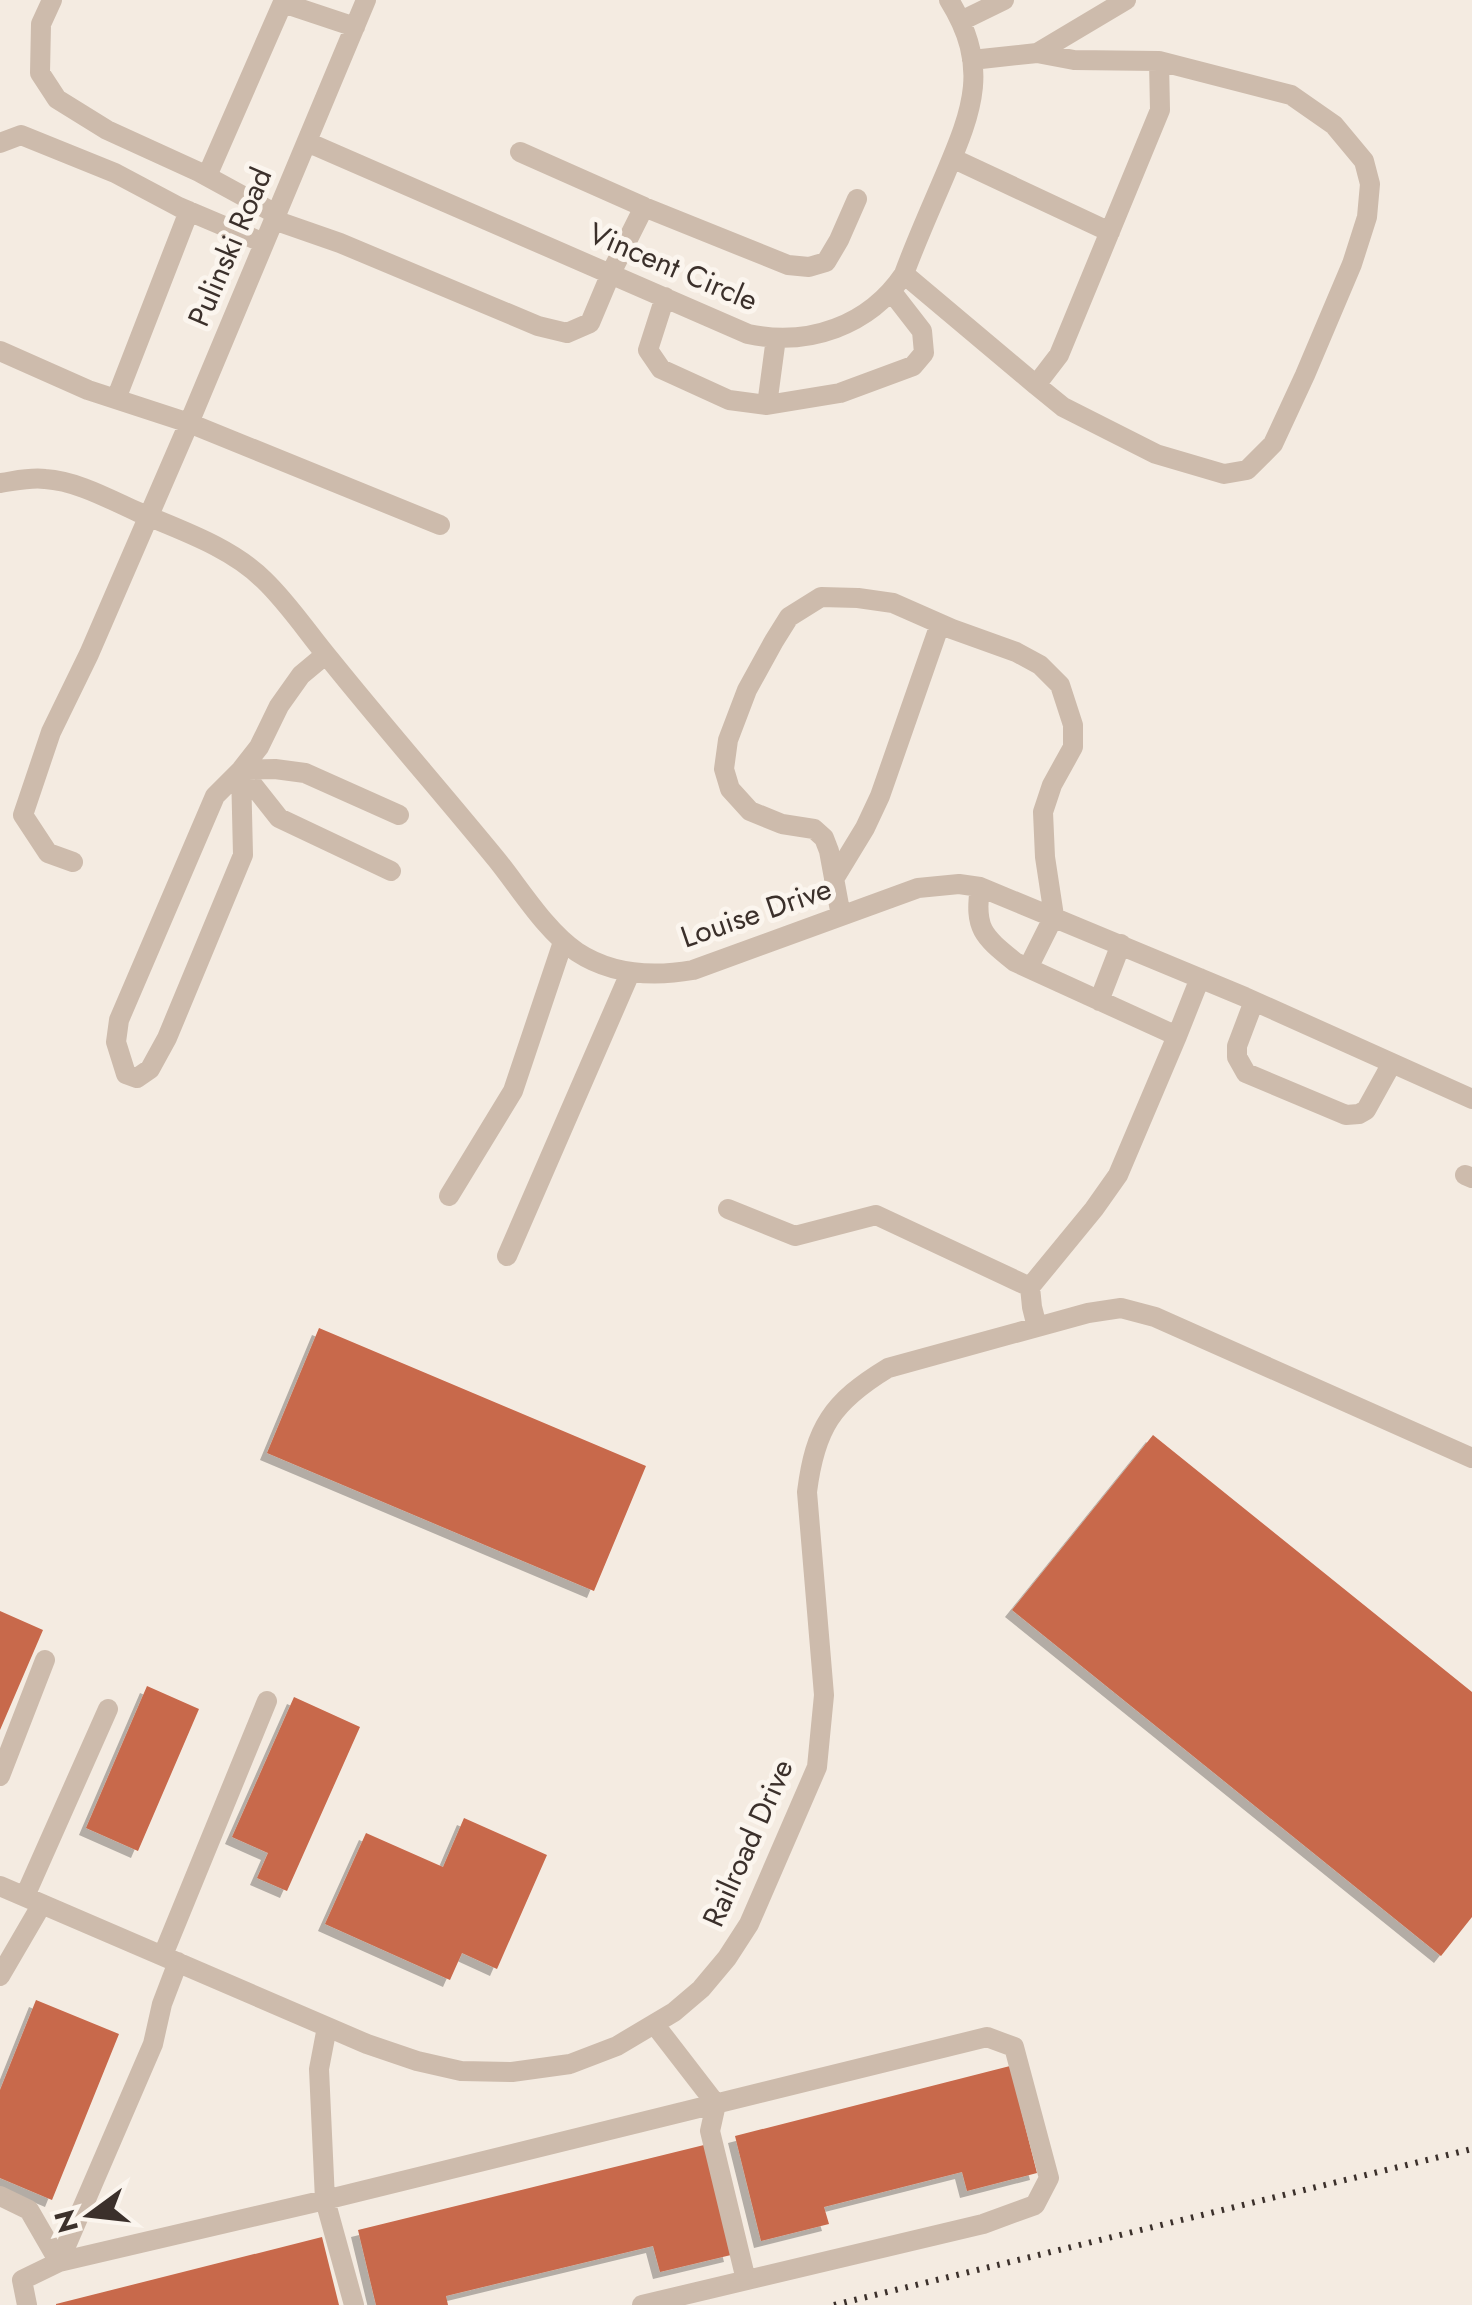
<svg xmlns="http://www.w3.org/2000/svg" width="1472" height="2305" font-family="Jost,sans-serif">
	<defs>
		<filter id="shadow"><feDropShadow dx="-7" dy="7" stdDeviation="0" flood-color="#0004"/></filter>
	</defs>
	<rect width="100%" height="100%" fill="#f4ebe1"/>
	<path fill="#c8694b" filter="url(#shadow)" d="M319 1328 646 1466 594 1591 267 1453Z
		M1153 1435 1472 1692V1917L1441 1956 1012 1610Z
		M0 1611 43 1630 0 1730Z
		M147 1686 199 1709 138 1851 86 1828Z
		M294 1697 360 1727 287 1891 257 1878 268 1853 232 1837Z
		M464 1818 547 1855 497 1969 462 1953 450 1980 325 1924 366 1833 443 1867Z
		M36 2000 119 2034 52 2200 0 2178V2090Z
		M1010 2066 1037 2173 967 2191 962 2172 824 2207 829 2224 761 2241 735 2136Z
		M704 2145 731 2255 660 2272 653 2246 446 2296 448 2305H376L358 2230Z
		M322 2237 339 2305H56V2304Z"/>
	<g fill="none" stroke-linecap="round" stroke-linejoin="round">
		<path stroke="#cdbbac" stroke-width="20" d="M52 0 41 24 40 73 57 99 107 130 199 172 276 214
			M283 3 355 27
			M961 21 1004 0
			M972 60 1037 53 1126 0
			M307 142 748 334C808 347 869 326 904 274 916 241 931 208 945 175 973 109 990 66 949 0
			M0 143 21 135 115 173 179 207 264 243
			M520 152 644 207
			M952 158 1110 232
			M207 176 284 0
			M274 220 340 243 538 326 567 333 590 323 611 273 644 207 788 265 809 267 826 262 839 240 857 199
			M904 274 1036 385 1059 355 1160 110 1159 61
			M665 297 648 350 661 369 729 400 767 405 840 393 913 366 924 353 922 331 891 291
			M0 351 88 390 189 423 440 525
			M1036 385 1063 407 1156 454 1224 474 1247 470 1273 444 1305 375 1352 264 1367 217 1370 184 1364 161 1334 125 1291 95 1159 61 1074 60 1037 53
			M116 399 189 211
			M767 405 776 338
			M0 483C15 481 30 477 45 479 77 481 109 499 138 512 180 530 231 547 264 580 290 605 309 635 332 662 386 729 443 794 497 860 521 890 546 931 577 952 612 975 653 977 693 970L918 888 959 884 980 887 1245 997 1472 1099
			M241 770 243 855 167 1038 150 1069 137 1078 126 1074 116 1042 119 1020 215 796 241 770 259 747 279 706 301 675 325 655
			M241 770 279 818 391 871
			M241 770 275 769 305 773 399 815
			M73 862 48 853 23 815 51 732 89 654 189 423 366 0
			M834 879 865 828 880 796 940 624
			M980 887C974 929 983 936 1015 962L1177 1036 1200 978
			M841 916 829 851 824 838 814 829 782 824 750 811 730 789 724 769 728 740 747 690 774 641 789 617 821 597 858 598 893 603 952 629 1016 652 1040 665 1060 685 1073 725V747L1052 785 1043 812 1045 857 1054 916 1028 968
			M1099 1001 1121 944
			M1254 1001 1237 1046V1057L1246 1073 1346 1115 1359 1114 1366 1110 1392 1063
			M1465 1175 1472 1178
			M449 1196 513 1091 563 942
			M728 1209 795 1236 876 1215 1030 1287
			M507 1256 630 973
			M1037 1327 1032 1307 1030 1287 1094 1209 1118 1175 1177 1036
			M0 1776 45 1660
			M0 1886 367 2044 417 2061 461 2071 512 2072 570 2064 617 2046 674 2012 701 1989 727 1958 749 1924 817 1767 824 1695 807 1492C815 1428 832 1402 888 1368L1088 1313 1121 1308 1155 1317 1472 1458
			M25 1896 108 1709
			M163 1955 267 1701
			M0 1976 42 1904
			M655 2025 716 2104 710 2131 746 2280
			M327 2027 319 2069 325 2200 354 2305
			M0 2196 29 2210 59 2262
			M59 2262 153 2044 162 2004 178 1962
			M27 2305 22 2280 59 2262 325 2200 987 2037 1014 2047 1049 2178 1035 2205 983 2224 642 2305"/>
		<path stroke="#3b302b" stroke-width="6" stroke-dasharray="2.5 8" stroke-linecap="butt" d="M834 2305 1472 2149"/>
	</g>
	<g text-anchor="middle" stroke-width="10" stroke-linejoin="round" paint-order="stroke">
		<g font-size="30" fill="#3b302b" stroke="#fbf5ee">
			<text transform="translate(230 247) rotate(-67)" y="10">Pulinski Road</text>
			<text transform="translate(673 267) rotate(23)" y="10">Vincent Circle</text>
			<text transform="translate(756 913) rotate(-19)" y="10">Louise Drive</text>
			<text transform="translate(748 1843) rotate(-66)" y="10">Railroad Drive</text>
		</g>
	</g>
	<g transform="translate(90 2215) rotate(255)" stroke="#fbf5ee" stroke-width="8" paint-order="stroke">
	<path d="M0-8L18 38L0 25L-18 38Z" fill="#3b302b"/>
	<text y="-15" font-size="28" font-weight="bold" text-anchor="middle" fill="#3b302b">N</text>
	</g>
</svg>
